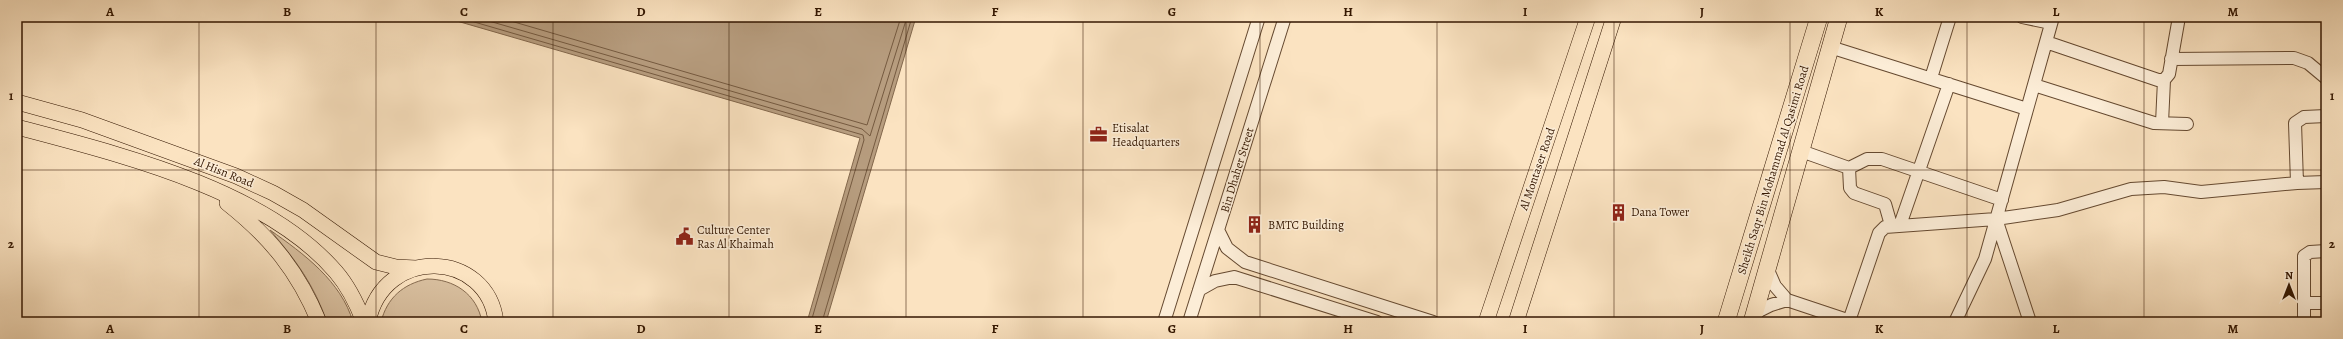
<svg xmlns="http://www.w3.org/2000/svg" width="2343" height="339" font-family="Alegreya,serif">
	<rect width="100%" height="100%" fill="#fbe3c1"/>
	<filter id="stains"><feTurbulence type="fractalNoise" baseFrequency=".005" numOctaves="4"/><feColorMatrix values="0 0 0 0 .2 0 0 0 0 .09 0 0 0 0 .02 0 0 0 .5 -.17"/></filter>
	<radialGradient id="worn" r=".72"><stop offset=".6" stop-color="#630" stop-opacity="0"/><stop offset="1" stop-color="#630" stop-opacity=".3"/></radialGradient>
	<path fill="#d9c0a0" stroke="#866b50" d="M270 230C304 254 341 281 353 322H327C314 285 296 260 270 230Z
		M427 279C454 279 477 294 482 322H381C387 298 403 284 427 279Z"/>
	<path fill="#b79d7f" stroke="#82674c" d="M443 17H916L826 322H807L860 138Z"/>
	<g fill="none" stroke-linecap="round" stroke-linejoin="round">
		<path stroke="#755a40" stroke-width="1" d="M457 17 863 135 864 140 811 322
			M475 17 862 129 870 136 907 17
			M497 17 867 125 901 17
			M822 322 912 17"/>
		<defs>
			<path id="minor" d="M2022 17 2051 23
				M2046 42 2158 80H2164
				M1830 47 2027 109
				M2171 59 2294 58 2308 63 2326 78
				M1931 78 1950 17
				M2034 85 2154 123 2187 124
				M2162 123 2164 80 2169 74 2179 17
				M1801 151 1849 168 1867 159H1882L2002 200
				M1849 168 1850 188 1854 193 1885 204 1891 225
				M2297 183 2326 182
				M1996 219 2030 322
				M1900 225 1949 84
				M1218 230 1227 248 1245 262 1433 322
				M1768 270 1775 286 1787 300 1853 322
				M1199 290 1215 281 1234 277 1377 322
				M2304 303H2326
				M1755 313 1771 305 1787 300
				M1849 321 1879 233 1885 227 1996 219 2058 210 2131 189 2164 187 2201 192 2297 183 2295 123 2304 117 2326 116
				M1164 322 1259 17
				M1189 322 1285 17
				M1955 322 1985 259 2053 17
				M2304 322V256L2310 252 2326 251"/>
			<path id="major" d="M17 102 82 120 236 176 273 193 303 210 376 262 396 267 416 268
				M17 127C118 154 265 189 336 272 349 287 357 304 364 322
				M227 203C270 237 298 271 319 322
				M368 322C384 245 488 250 496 322
				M1486 322 1588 17
				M1516 322 1614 17"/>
			<path id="highway" d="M1726 322 1819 17
				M1752 322 1839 17"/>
		</defs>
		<use href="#minor" stroke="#654930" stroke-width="14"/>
		<use href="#major" stroke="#331600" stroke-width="16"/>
		<use href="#highway" stroke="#331600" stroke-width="18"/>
		<use href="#minor" stroke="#fcedd7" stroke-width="12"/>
		<use href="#major" stroke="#fbe3c1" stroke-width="15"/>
		<use href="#highway" stroke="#fbe3c1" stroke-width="17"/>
	</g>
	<path fill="none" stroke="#331600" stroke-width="1" stroke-opacity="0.55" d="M199 17V322M376 17V322M553 17V322M729 17V322M906 17V322M1083 17V322M1260 17V322M1437 17V322M1614 17V322M1790 17V322M1967 17V322M2144 17V322M17 170H2326"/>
	<defs>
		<symbol id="office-bare" viewBox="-9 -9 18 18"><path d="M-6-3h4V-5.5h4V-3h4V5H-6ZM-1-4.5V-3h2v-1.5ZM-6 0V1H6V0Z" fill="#8f2418" stroke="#fcedd7" stroke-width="2.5" paint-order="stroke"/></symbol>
		<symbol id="building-bare" viewBox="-9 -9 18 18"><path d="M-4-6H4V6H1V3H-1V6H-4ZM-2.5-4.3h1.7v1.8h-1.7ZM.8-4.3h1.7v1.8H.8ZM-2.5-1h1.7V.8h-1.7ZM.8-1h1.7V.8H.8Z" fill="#8f2418" stroke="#fcedd7" stroke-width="2.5" paint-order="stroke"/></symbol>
		<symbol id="civic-bare" viewBox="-9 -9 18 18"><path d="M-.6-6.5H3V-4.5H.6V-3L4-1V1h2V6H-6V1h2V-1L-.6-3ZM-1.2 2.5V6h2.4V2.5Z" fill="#8f2418" stroke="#fcedd7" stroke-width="2.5" paint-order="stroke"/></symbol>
	</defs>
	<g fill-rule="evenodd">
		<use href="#office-bare" x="1086" y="122" width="25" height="25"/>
		<use href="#building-bare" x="1606" y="200" width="25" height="25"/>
		<use href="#building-bare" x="1242" y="212" width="25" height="25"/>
		<use href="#civic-bare" x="672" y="224" width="25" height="25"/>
	</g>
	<g text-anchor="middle" stroke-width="3" stroke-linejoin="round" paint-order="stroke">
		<g font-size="12" fill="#331600" stroke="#fcedd7" text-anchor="start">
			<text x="1112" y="132">Etisalat<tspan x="1112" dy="14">Headquarters</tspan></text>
			<text x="1631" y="216">Dana Tower</text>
			<text x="1268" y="229">BMTC Building</text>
			<text x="697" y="234">Culture Center<tspan x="697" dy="14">Ras Al Khaimah</tspan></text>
		</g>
		<g font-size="12" fill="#331600" stroke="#fcedd7">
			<text transform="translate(1537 169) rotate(-71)" y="4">Al Montaser Road</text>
			<text transform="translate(1237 170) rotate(-73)" y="4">Bin Dhaher Street</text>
			<text transform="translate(1773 170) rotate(-73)" y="4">Sheikh Saqr Bin Mohammad Al Qasimi Road</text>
			<text transform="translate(224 172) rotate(22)" y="4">Al Hisn Road</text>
		</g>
	</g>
	<rect width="2343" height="339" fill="none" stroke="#fbe3c1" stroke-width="44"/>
	<g transform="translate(2289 285)" stroke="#fcedd7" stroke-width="3" paint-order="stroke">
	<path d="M0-3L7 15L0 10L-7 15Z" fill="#331600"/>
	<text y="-6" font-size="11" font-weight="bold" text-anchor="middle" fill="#331600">N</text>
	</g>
	<rect x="22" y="22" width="2299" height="295" fill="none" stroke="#331600" stroke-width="1.5"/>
	<g font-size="13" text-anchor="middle" font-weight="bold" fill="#331600">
		<text x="110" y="16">A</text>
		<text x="287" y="16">B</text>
		<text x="464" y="16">C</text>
		<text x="641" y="16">D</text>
		<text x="818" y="16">E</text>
		<text x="995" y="16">F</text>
		<text x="1172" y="16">G</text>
		<text x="1348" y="16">H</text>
		<text x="1525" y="16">I</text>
		<text x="1702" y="16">J</text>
		<text x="1879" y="16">K</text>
		<text x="2056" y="16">L</text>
		<text x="2233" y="16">M</text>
		<text x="11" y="100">1</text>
		<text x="2332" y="100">1</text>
		<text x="11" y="248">2</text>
		<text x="2332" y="248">2</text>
		<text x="110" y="333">A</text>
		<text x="287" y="333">B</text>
		<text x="464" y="333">C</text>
		<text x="641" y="333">D</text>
		<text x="818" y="333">E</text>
		<text x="995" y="333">F</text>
		<text x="1172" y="333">G</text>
		<text x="1348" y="333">H</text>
		<text x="1525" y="333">I</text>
		<text x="1702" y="333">J</text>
		<text x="1879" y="333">K</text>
		<text x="2056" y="333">L</text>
		<text x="2233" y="333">M</text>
	</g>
	<rect width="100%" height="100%" filter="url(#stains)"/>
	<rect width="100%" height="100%" fill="url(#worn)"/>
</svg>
